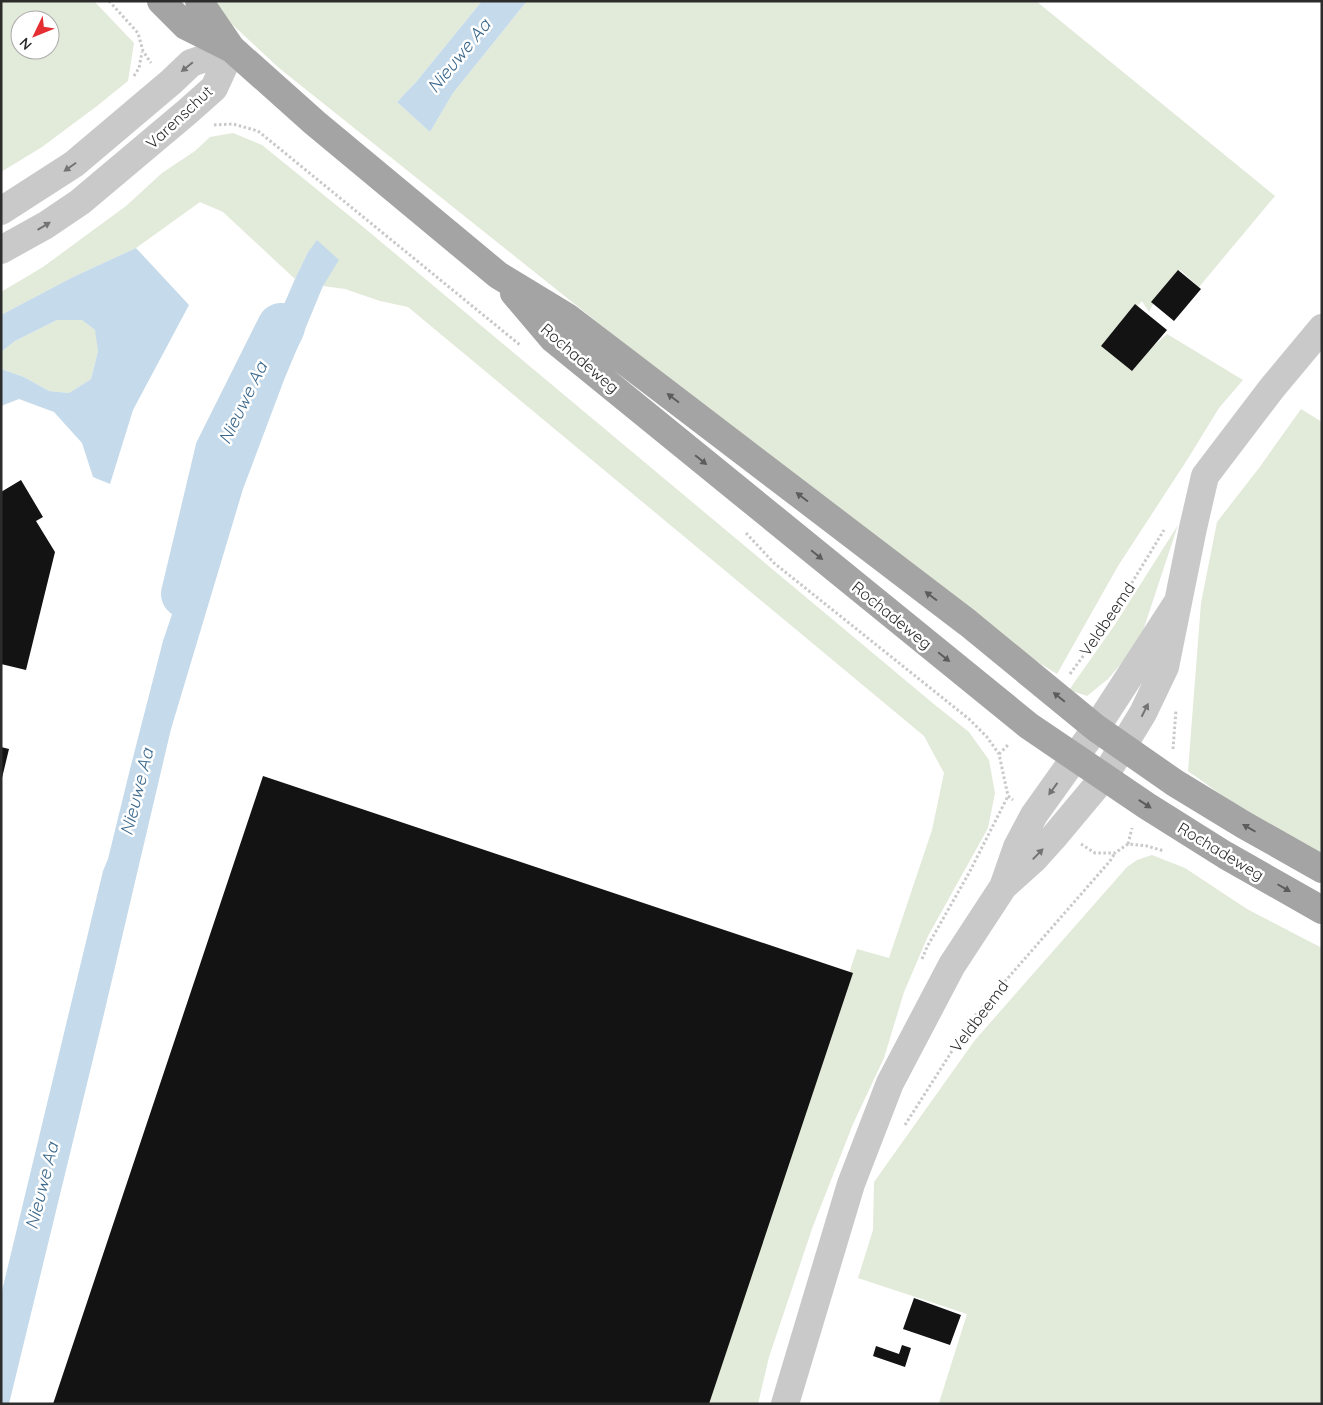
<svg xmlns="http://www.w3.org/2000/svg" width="1323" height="1405" font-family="Quicksand,sans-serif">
	<rect width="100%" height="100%" fill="#fff"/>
	<path fill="#e2ead9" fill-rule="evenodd" d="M1 1H94L134 43 128 81 97 106 42 147 1 172ZM20 20H50V50H20Z
		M207 1H482L416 82 397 102 430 132 453 93 527 1H1036L1275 196 1199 287 1180 270 1158 295 1149 312 1142 301 1107 341 1133 364 1167 334 1243 380 1219 408 1187 460 1118 566 1057 674 1004 641 775 464 279 68Z
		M233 133 262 145 362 226 935 705 969 732 989 760 995 793 988 828 928 936 904 992 884 1058 853 1124 813 1226 769 1357 758 1404H709L857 949 889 958 932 830 944 773 924 736 408 307 380 301 345 289 323 286 325 281 318 240 308 252 295 279 223 212 200 202 136 248 73 277 1 315V292L43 267 126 206 162 173 195 151 210 137Z
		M57 320H82L96 331 98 351 91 379 69 393 49 391 24 377 1 369V352L15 341Z
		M1301 409 1322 422V854L1237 806 1188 771 1201 603 1217 522 1259 468Z
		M1178 525 1139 643 1108 679 1087 696 1069 690 1116 623Z
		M1152 855 1185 868 1247 909 1322 948V1404L939 1403 967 1314 858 1278 873 1230 874 1182 975 1040 1127 867 1137 860Z"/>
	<path fill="#c5daea" d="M482 1H527L453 93 430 132 397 102 416 82Z
		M317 240 339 260 323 286 284 380 243 489 171 729 103 1018 9 1404H1V1295L103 871 108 859 130 769 163 641 219 475 268 341 295 279 308 252Z
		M136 248 189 305 133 410 110 484 93 477 82 443 54 412 19 399 1 406V369L24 377 49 391 69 393 91 379 98 351 95 330 82 320H57L15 341 1 352V315L73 277Z"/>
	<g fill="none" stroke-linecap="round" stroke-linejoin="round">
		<path stroke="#c5daea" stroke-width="48" d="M185 594 219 451 281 327"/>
	</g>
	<path fill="#131313" d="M1178 270 1201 289 1174 321 1151 302Z
		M1135 304 1167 330 1132 371 1101 346Z
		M21 480 43 517 36 521 55 552 26 670 1 664V492Z
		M1 747 9 749 2 778H1Z
		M263 776 853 973 709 1404H53Z
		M914 1298 961 1315 950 1345 903 1329Z
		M902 1345 911 1348 905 1367 873 1356 876 1346 899 1354Z"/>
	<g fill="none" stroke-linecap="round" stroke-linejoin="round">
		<path stroke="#c9c9c9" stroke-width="3" stroke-dasharray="2.5 2.5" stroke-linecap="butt" d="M109 1 138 33 143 51 151 63
			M134 76 139 68 142 52
			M214 125 233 124 258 131 520 345
			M746 533 774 563 969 719 987 737 999 754 1008 796 1013 800
			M1070 674 1108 622 1164 530
			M1173 749 1176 710
			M999 754 1009 744
			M1081 844 1095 853H1115L1128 844 1147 846 1164 851
			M1128 844 1132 828
			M922 959 927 947 969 873 1008 796
			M905 1125 973 1018 1110 861 1115 853"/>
		<path stroke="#c9c9c9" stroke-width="28" d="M1 211 74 164 171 82 191 63 232 49
			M1 250 46 225 80 202 187 112 214 88 232 49
			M1005 885 1035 858 1053 838 1104 777 1143 713 1165 667 1193 528 1205 476 1272 388 1322 328
			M785 1404 851 1184 890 1083 952 965 1003 887 1017 847 1034 815 1096 728 1177 603"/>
		<path stroke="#a4a4a4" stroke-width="28" d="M161 1 186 26 232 49 315 123 498 275 567 317 968 623 1096 728 1175 783 1244 825 1322 869
			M199 1 231 48
			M514 293 553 339 1029 726 1147 806 1225 855 1322 910"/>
	</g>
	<defs><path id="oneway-solid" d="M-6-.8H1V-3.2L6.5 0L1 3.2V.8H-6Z" transform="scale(1.25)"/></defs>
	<g fill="#737373">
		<use href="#oneway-solid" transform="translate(187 67) rotate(141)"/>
		<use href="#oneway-solid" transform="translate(70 167) rotate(145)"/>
		<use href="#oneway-solid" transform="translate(44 226) rotate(-31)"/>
		<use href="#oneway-solid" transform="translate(1145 710) rotate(-63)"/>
		<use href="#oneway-solid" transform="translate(1053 789) rotate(126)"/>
		<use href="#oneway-solid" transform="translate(1038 854) rotate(-46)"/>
	</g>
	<g fill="#5c5c5c">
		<use href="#oneway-solid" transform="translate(673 398) rotate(-143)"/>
		<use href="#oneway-solid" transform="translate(701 460) rotate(39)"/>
		<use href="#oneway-solid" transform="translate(802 497) rotate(-143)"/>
		<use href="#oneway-solid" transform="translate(817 555) rotate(39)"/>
		<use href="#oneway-solid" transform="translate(931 596) rotate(-143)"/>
		<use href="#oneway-solid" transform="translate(944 657) rotate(39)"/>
		<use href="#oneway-solid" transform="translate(1059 697) rotate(-141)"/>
		<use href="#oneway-solid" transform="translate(1145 804) rotate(33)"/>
		<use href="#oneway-solid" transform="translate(1249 828) rotate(-150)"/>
		<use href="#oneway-solid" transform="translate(1284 888) rotate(30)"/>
	</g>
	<g text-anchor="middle" stroke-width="5" stroke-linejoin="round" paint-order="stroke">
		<g font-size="16" fill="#2c2c2c" stroke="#fff">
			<text transform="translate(179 117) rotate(-43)" y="6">Varenschut</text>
			<text transform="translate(580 358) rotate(41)" y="6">Rochadeweg</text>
			<text transform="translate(892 615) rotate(39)" y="6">Rochadeweg</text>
			<text transform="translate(1107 619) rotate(-56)" y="6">Veldbeemd</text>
			<text transform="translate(1221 851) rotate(31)" y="6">Rochadeweg</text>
			<text transform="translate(979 1016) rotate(-53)" y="6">Veldbeemd</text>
		</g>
		<g font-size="18" font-style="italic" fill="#3b698d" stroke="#fff">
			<text transform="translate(459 56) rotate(-51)" y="6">Nieuwe Aa</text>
			<text transform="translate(243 403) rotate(-64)" y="6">Nieuwe Aa</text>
			<text transform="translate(137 792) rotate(-76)" y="6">Nieuwe Aa</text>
			<text transform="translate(42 1186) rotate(-76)" y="6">Nieuwe Aa</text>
		</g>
	</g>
	<rect width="1323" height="1405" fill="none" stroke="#2c2c2c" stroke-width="5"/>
	<g transform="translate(35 35) rotate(227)"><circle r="24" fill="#ffffff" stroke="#ababab"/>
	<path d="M0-4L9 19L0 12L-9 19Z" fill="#e42e32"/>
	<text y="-8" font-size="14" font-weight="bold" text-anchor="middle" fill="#2c2c2c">N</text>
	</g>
</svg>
